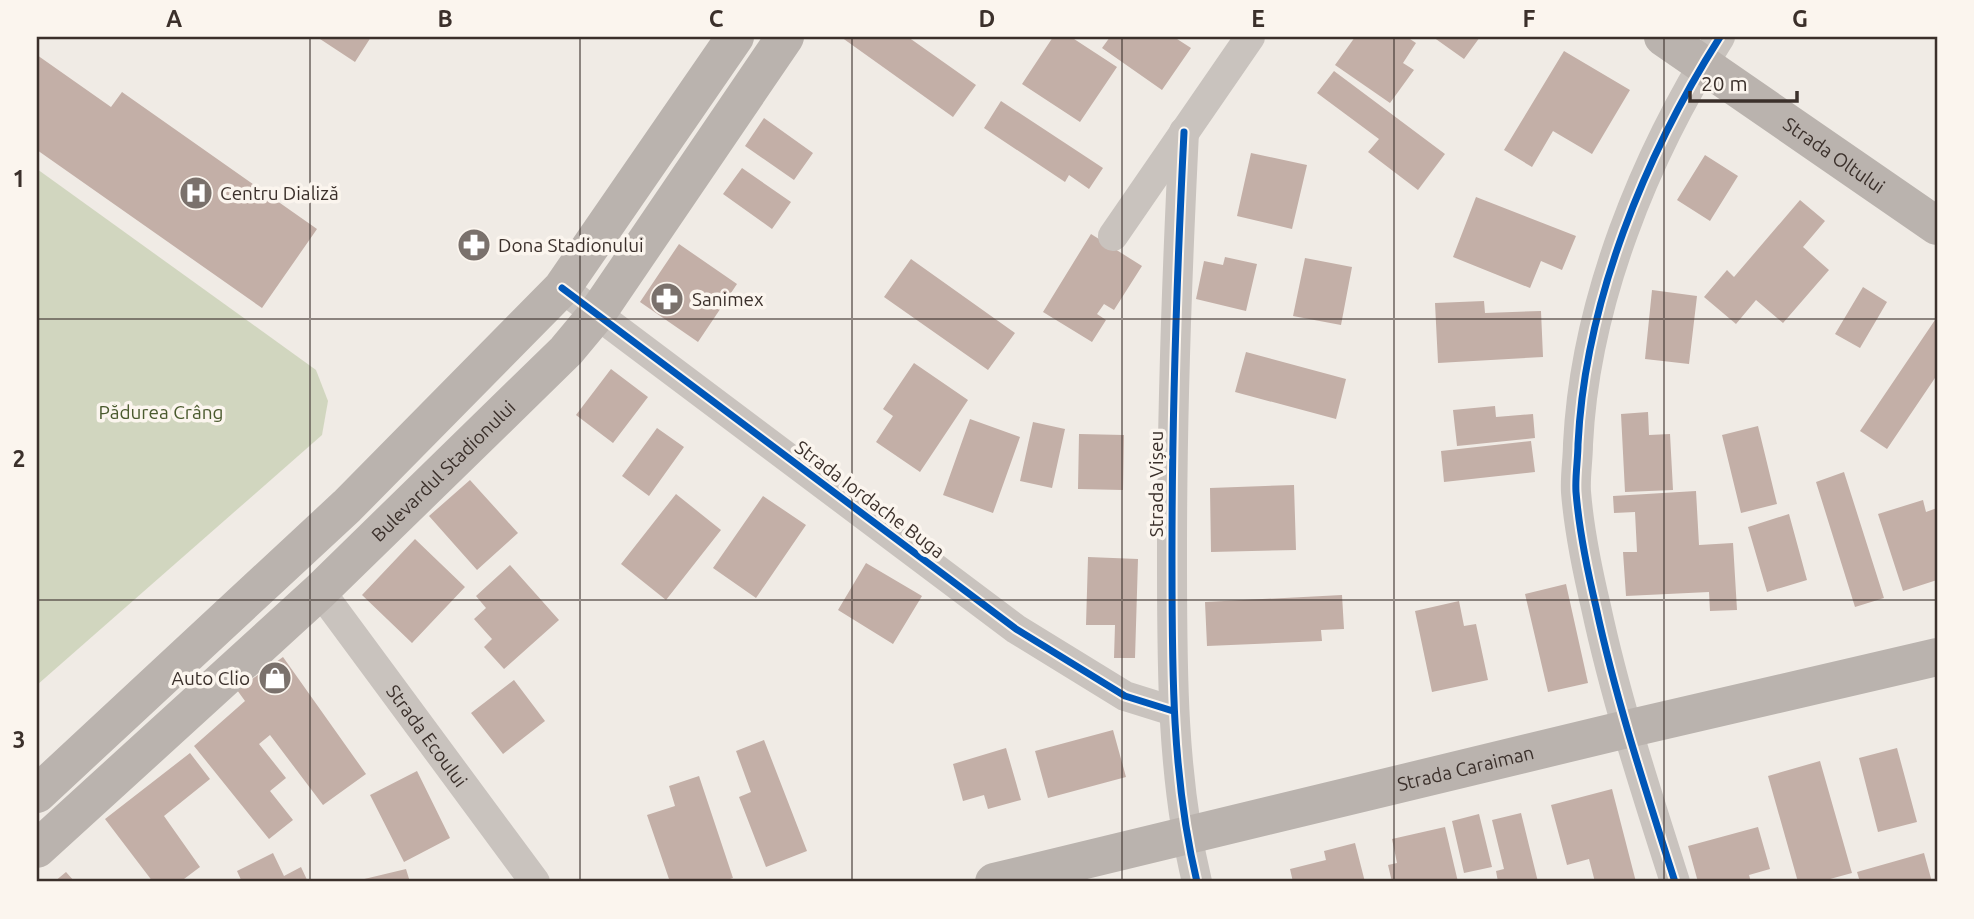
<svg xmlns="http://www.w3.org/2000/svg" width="1974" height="919" font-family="Ubuntu,sans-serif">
	<rect width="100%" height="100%" fill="#f0ebe5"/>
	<path fill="#d1d6bf" d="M37 169 316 370 328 401 322 435 37 685Z"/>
	<path fill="#c3afa7" d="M317 37H371L355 62Z
		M841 37H908L976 85 953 117Z
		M1053 37H1071L1117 67 1080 122 1022 84Z
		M1110 37H1174L1191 48 1162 90 1102 48Z
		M1355 37H1407L1416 43 1403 63 1414 70 1390 103 1335 65Z
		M1433 37H1480L1464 59Z
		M1564 51 1630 90 1592 154 1553 131 1532 167 1504 150Z
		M37 55 111 107 122 92 317 229 262 308 37 150Z
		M1334 71 1445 154 1418 190 1368 152 1379 139 1317 93Z
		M1001 101 1103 168 1089 189 1069 175 1065 182 984 128Z
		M764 118 813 153 794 180 745 146Z
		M1251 153 1307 165 1292 229 1237 216Z
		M1705 155 1738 176 1710 221 1677 200Z
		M742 168 791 202 772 229 723 194Z
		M1476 197 1576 236 1562 270 1541 261 1530 288 1453 257Z
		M1800 200 1825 221 1803 247 1829 270 1783 323 1756 300 1736 324 1704 297 1727 270 1734 277Z
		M1091 234 1142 266 1114 310 1104 304 1097 314 1106 320 1092 342 1043 312Z
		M679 244 737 284 698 342 640 302Z
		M1225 257 1257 264 1246 311 1196 299 1204 261 1223 265Z
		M1305 258 1352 267 1341 325 1293 316Z
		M911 259 1015 333 988 370 884 297Z
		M1863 287 1887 302 1860 348 1835 334Z
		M1652 290 1697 296 1689 364 1645 359Z
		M1484 301 1485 313 1541 311 1543 357 1438 363 1435 303Z
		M1937 317V375L1887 449 1860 431Z
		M1246 352 1346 379 1336 419 1235 392Z
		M914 363 968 400 920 472 876 442 893 416 883 409Z
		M611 369 648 397 613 443 576 415Z
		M1495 406 1496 417 1533 414 1535 438 1457 446 1453 410Z
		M1648 412 1649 435 1670 434 1673 490 1625 492 1621 414Z
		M970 419 1020 437 993 513 943 495Z
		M1033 422 1065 429 1052 488 1020 481Z
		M1758 426 1777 504 1741 513 1722 435Z
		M657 428 684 447 649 496 622 476Z
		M1079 434 1124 435 1123 490 1078 489Z
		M1531 441 1535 472 1444 482 1441 451Z
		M1844 472 1884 598 1855 607 1816 482Z
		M470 480 518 533 477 570 429 516Z
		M1294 485 1296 550 1211 552 1210 488Z
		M1696 491 1699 545 1733 543 1737 610 1710 611 1709 592 1626 596 1623 552H1637L1635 512 1614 513 1613 496Z
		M676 494 721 530 666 600 621 564Z
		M763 496 806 525 756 598 713 568Z
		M1923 500 1926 512 1937 508V580L1903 591 1878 514Z
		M1789 514 1807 580 1767 592 1748 527Z
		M415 539 465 587 412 643 362 595Z
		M1088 557 1138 559 1135 658H1114L1115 625H1086Z
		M866 563 922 596 893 644 838 610Z
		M510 565 559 620 504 669 484 647 492 639 474 619 486 608 476 596Z
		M1566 584 1588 683 1548 692 1525 594Z
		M1342 595 1344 629 1321 630 1322 641 1207 646 1205 602Z
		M1459 601 1464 626 1476 624 1488 680 1432 692 1415 611Z
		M283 657 366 774 323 805 270 735 259 744 286 778 270 791 293 820 269 839 194 746 245 701 237 690Z
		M514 680 545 721 503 754 471 713Z
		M1113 730 1126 777 1048 798 1035 751Z
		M764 740 807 851 766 867 739 797 751 792 736 751Z
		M1006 748 1021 800 988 809 984 795 963 801 953 764Z
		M1897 748 1917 822 1878 832 1859 758Z
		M190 753 210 779 164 816 200 867 180 882H153L105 819Z
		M1820 761 1852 873 1819 882H1798L1768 776Z
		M417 771 450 838 404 862 370 795Z
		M699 776 733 878 721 882H670L647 815 675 806 669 786Z
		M1612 789 1636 882H1595L1589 859 1567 865 1551 805Z
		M1521 813 1538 882H1498L1496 871 1504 869 1492 820Z
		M1479 814 1492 867 1464 873 1452 821Z
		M1445 827 1458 882H1392L1388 865 1397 863 1392 839Z
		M1758 827 1770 869 1749 875 1751 882H1698L1688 846Z
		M1355 843 1365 882H1293L1290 869 1326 860 1324 851Z
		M273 853 284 876 301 867 308 882H242L237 871Z
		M1924 853 1932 882H1860L1857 872Z
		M406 869 410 882H356V881Z
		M66 872 75 882H54Z"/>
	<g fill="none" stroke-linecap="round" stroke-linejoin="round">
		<g stroke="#c9c3be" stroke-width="30">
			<path d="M1184 132C1177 271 1172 411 1172 550 1172 661 1171 774 1197 882"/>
			<path d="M1113 236 1250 37"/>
			<path d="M562 288 1016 629 1125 696 1173 711"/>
			<path id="s1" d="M320 591 535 882"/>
			<path d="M1675 882C1646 791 1616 700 1596 607 1587 569 1579 530 1576 492 1575 476 1578 459 1578 444 1585 302 1645 155 1720 37"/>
		</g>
		<g stroke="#bab3ae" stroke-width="38">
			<path id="s2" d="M1663 37 1937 226"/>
			<path d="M37 794 347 506 562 288 735 37"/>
			<path id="s3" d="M37 849 320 591 566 351 596 315 785 37"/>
			<path id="s4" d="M994 882 1627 729 1937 657"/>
		</g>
		<defs>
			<path id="cycleway" d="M1184 132C1177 271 1172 411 1172 550 1172 661 1171 774 1197 882
				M562 288 1016 629 1125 696 1173 711
				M1675 882C1646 791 1616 700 1596 607 1587 569 1579 530 1576 492 1575 476 1578 459 1578 444 1585 302 1645 155 1720 37"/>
		</defs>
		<use href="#cycleway" stroke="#fbf5ee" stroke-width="11"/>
		<use href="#cycleway" stroke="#0057b8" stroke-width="7"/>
	</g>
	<path fill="none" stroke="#3b302b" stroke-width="2" stroke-opacity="0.55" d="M310 37V882M580 37V882M852 37V882M1122 37V882M1394 37V882M1664 37V882M37 319H1937M37 600H1937"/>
	<defs>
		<symbol id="hospital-disc" viewBox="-11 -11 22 22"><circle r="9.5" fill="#7a716c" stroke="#fbf5ee"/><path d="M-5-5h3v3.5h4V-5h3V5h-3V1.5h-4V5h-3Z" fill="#fff"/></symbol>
		<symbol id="pharmacy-disc" viewBox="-11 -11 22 22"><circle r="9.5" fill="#7a716c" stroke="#fbf5ee"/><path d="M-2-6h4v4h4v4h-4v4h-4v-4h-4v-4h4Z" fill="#fff"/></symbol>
		<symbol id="shop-disc" viewBox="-11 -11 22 22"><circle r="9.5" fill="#7a716c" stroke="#fbf5ee"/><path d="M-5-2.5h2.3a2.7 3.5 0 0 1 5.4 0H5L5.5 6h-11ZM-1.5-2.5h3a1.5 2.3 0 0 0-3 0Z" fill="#fff"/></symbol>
	</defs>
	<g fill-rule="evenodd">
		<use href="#hospital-disc" x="177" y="174" width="38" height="38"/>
		<use href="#pharmacy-disc" x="455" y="226" width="38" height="38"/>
		<use href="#pharmacy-disc" x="648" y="280" width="38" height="38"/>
		<use href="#shop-disc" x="256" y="659" width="38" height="38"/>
	</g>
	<g text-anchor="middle" stroke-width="7" stroke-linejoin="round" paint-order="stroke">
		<g font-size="19" fill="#3b302b" stroke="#fbf5ee">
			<text dy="7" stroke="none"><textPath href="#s2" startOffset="208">Strada Oltului</textPath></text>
			<text dy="7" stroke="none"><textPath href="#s3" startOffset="555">Bulevardul Stadionului</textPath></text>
			<text transform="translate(1156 484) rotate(-90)" y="7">Strada Vișeu</text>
			<text transform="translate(870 499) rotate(37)" y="7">Strada Iordache Buga</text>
			<text dy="7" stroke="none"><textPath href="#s1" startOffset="180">Strada Ecoului</textPath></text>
			<text dy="7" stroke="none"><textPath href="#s4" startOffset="485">Strada Caraiman</textPath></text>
		</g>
		<g font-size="19" fill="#3b302b" stroke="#fbf5ee" text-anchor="start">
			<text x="220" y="200">Centru Dializă</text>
			<text x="498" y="252">Dona Stadionului</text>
			<text x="692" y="306">Sanimex</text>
			<text x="250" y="685" text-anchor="end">Auto Clio</text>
		</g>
		<g font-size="19" fill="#4a5a2e" stroke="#fbf5ee">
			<text x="161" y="419">Pădurea Crâng</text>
		</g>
	</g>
	<rect width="1974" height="919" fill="none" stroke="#fbf5ee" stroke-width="77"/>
	<path d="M1690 91v10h107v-10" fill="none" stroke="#3b302b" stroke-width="3.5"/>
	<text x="1701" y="91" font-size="21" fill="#3b302b" stroke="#fbf5ee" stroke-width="5" paint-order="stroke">20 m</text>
	<rect x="38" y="38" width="1898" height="842" fill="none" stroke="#3b302b" stroke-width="2.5"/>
	<g font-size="23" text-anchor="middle" font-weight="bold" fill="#3b302b">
		<text x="174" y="27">A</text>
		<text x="445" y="27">B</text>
		<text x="716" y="27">C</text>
		<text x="987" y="27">D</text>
		<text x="1258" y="27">E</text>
		<text x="1529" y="27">F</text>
		<text x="1800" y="27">G</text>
		<text x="19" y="187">1</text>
		<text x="19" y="467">2</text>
		<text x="19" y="748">3</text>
	</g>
</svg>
